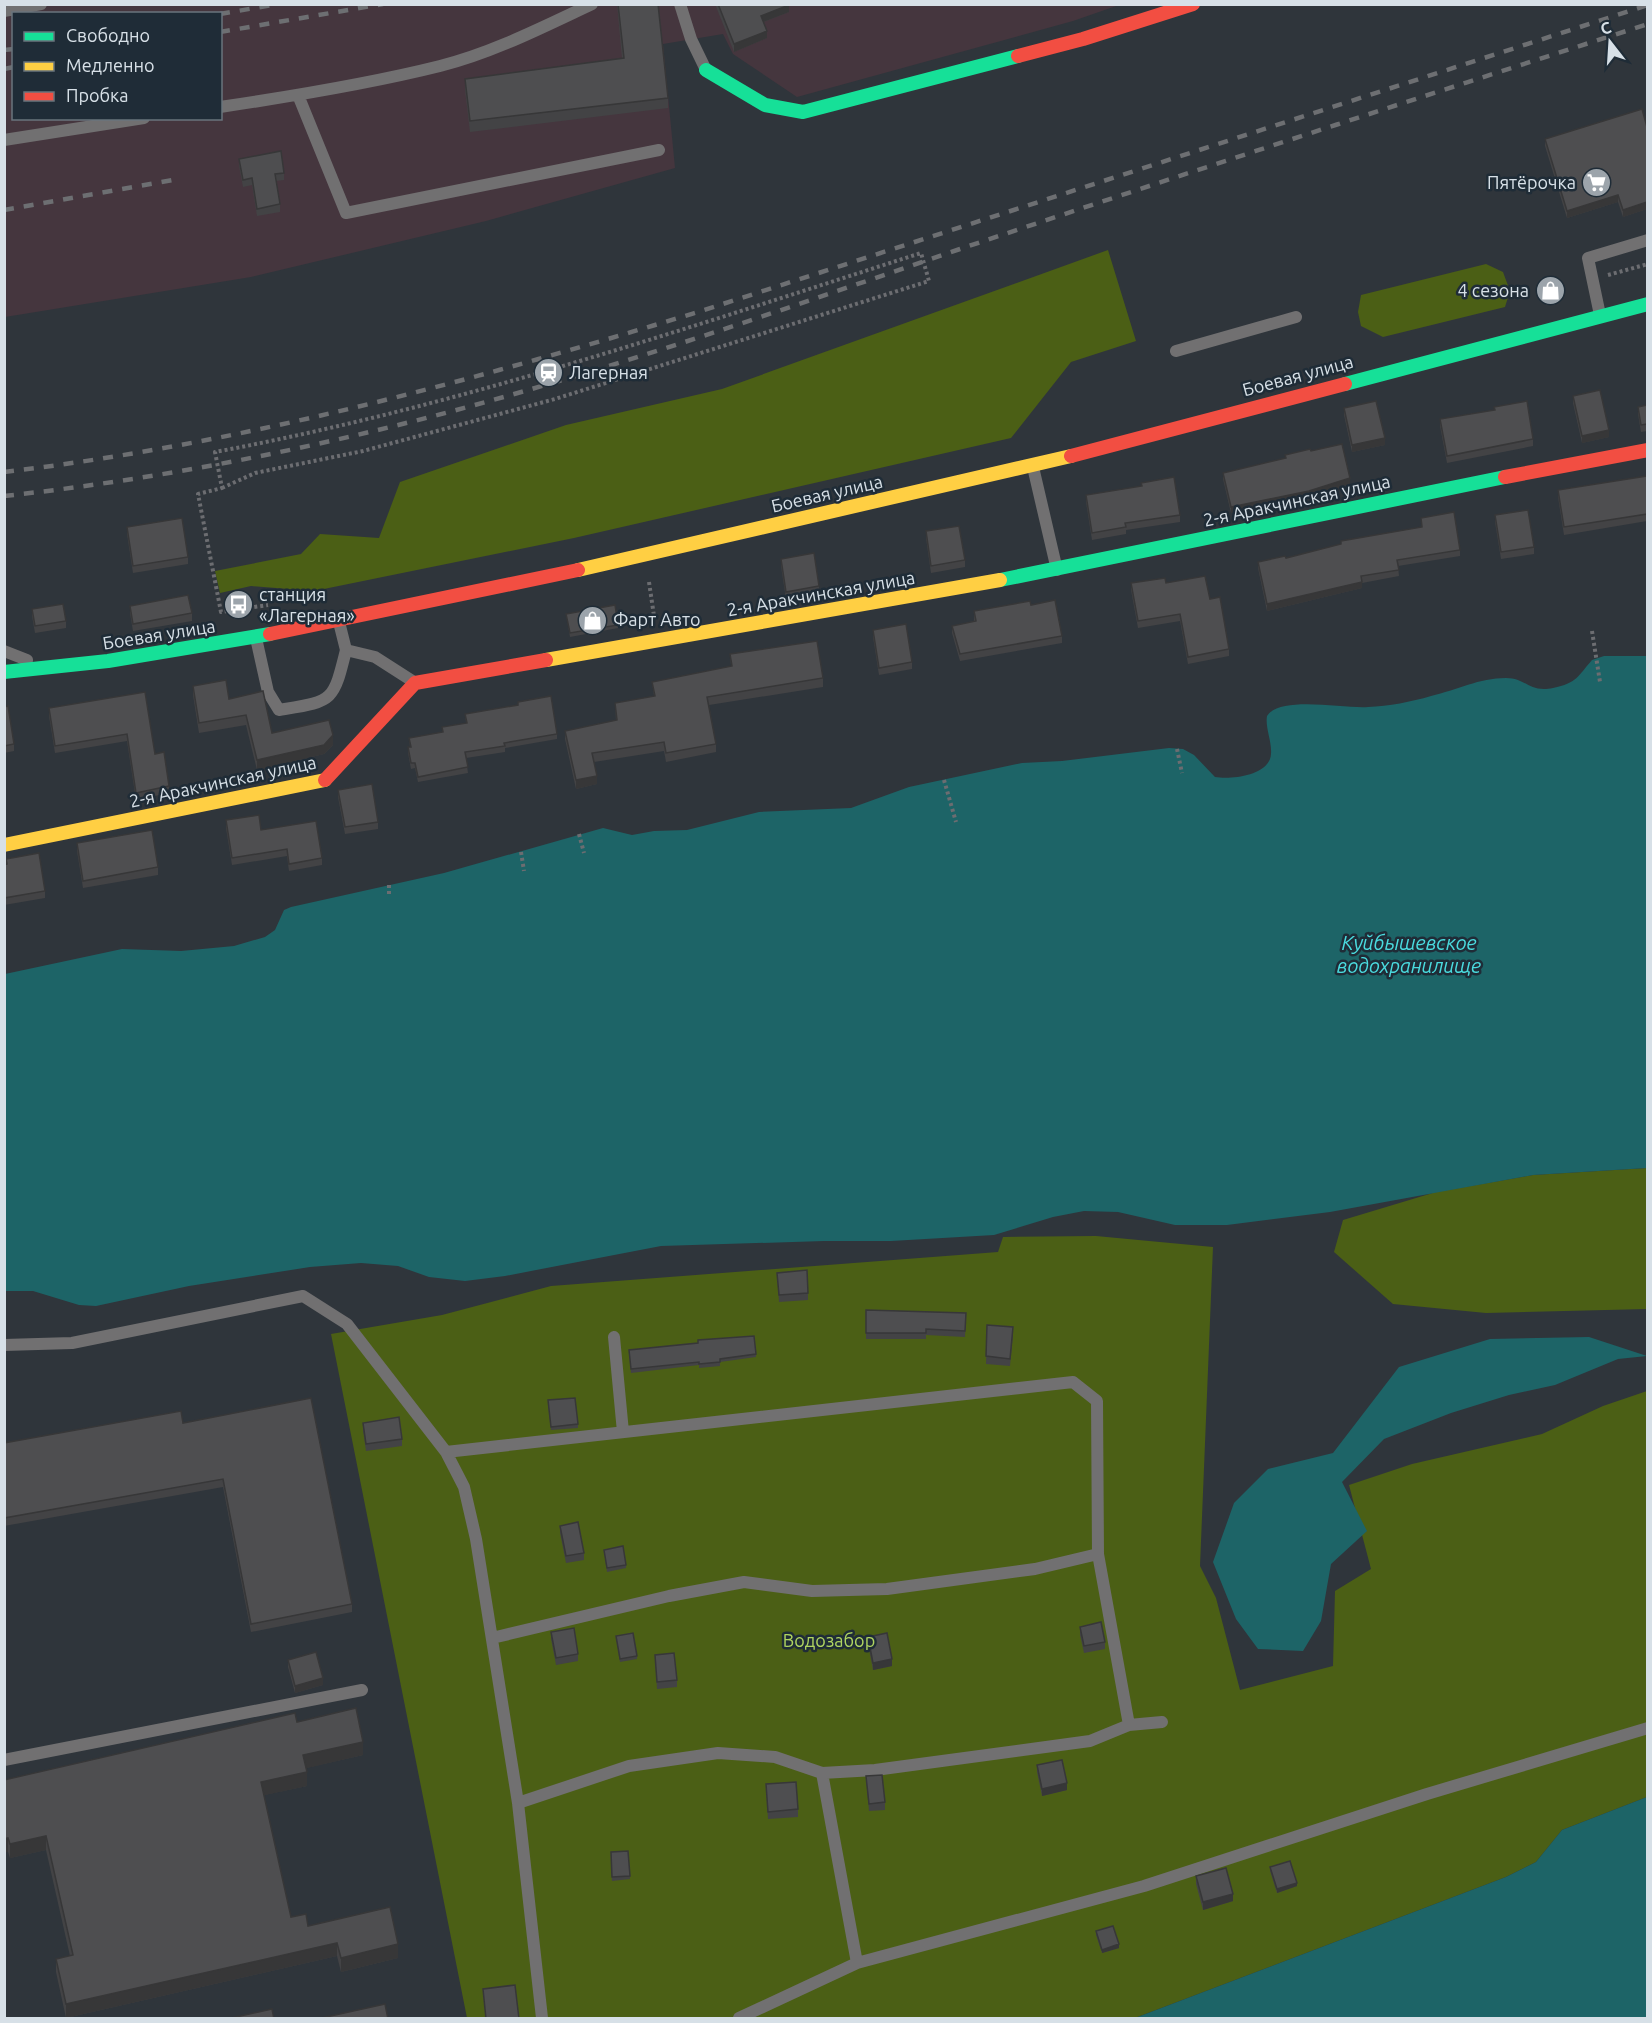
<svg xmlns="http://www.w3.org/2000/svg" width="1652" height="2023" font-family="Ubuntu,sans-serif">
	<rect width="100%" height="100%" fill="#2f353b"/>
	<path fill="#45363e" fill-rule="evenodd" d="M5 5H1119L1073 21 797 97 733 54 723 34 663 44 675 168 486 221 251 277 5 317ZM14 14H220V118H14Z"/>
	<path fill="#4b5f15" d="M1108 250 1136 341 1071 362 1011 438 574 538 314 591 251 586 220 593 215 571 301 554 320 534 379 538 400 482 566 425 722 389Z
		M1486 264 1503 272 1510 291 1505 307 1383 337 1361 326 1358 312 1361 295Z
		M1647 1168V1309L1486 1313 1393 1304 1334 1252 1343 1220 1436 1192 1533 1175Z
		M1096 1236 1213 1247 1200 1566 1216 1598 1240 1690 1333 1666 1335 1591 1371 1569 1349 1485 1412 1464 1542 1434 1603 1406 1647 1391V1797L1562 1830 1536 1862 1506 1877 1135 2018H467L331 1334 442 1315 551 1286 998 1252 1003 1237Z"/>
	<path fill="#1d6467" d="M1604 656H1647V1168L1533 1175 1330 1212 1227 1225H1175L1118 1212 1084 1211 1053 1217 994 1235 891 1241H824L661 1246 505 1276 465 1281 429 1277 398 1266 361 1263 310 1267 189 1286 96 1306 79 1305 33 1291H5V974L122 949 181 951 234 946 265 937 275 930 284 910 291 907 444 873 603 828 632 835 654 831 687 830 759 812 851 808 909 787 1022 763 1062 761 1169 748 1183 749 1194 755 1215 777C1232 780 1270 775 1271 754 1272 741 1265 728 1267 716 1280 695 1345 709 1368 707 1389 706 1411 702 1431 696 1457 690 1479 678 1506 678 1526 678 1529 693 1553 688 1577 683 1578 676 1592 660Z
		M1589 1337 1647 1356 1618 1359 1555 1385 1509 1395 1451 1413 1384 1439 1342 1482 1367 1531 1331 1564 1321 1621 1303 1651 1258 1649 1236 1619 1213 1562 1234 1503 1268 1469 1333 1453 1399 1367 1490 1339Z
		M1647 1797V2018H1135L1506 1877 1536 1862 1562 1830Z"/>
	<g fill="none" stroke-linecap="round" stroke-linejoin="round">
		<path stroke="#6c6d71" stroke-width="4" stroke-dasharray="3 3" stroke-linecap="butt" d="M1608 275 1648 264
			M222 488 255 473 363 451 555 399 929 281 921 253C687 328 456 407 215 452L222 488 198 494 221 612 268 605
			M649 582 654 616
			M1592 631 1600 682
			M1177 749 1182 773
			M944 780 956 822
			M579 834 584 853
			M521 852 524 871
			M389 885V896"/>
		<path stroke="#717071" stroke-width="12" d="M680 4 691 39 706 70
			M4 11 41 4
			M298 95 346 213 659 150
			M220 107C294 96 368 84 440 66 492 53 543 27 592 4
			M4 140 144 118
			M1600 315 1588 258 1648 240
			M1176 351 1296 317
			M1033 467 1057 570
			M339 622 346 650 375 657 414 682
			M256 638 268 692 279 710C333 701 333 703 346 650
			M4 651 27 660
			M614 1337 623 1432
			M4 1345 72 1343 303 1296 347 1324 446 1452 464 1487 476 1539 518 1803 542 2018
			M446 1452 1073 1382 1097 1401 1098 1554 1129 1725
			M492 1638 669 1596 744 1582 812 1591 887 1589 1035 1569 1098 1554
			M4 1760 362 1690
			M822 1773 857 1963
			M518 1803 629 1766 718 1753 775 1757 822 1773 875 1770 1090 1741 1129 1725 1162 1722
			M739 2018 857 1963 1144 1886 1427 1794 1648 1728"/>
		<path stroke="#16e098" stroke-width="14" d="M706 70 765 105 803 112 1018 56
			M1345 384 1648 304
			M1000 580 1505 477
			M4 672 108 661 270 634"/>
		<path stroke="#ffcf43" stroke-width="14" d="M578 570 1071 456
			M546 660 1000 580
			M4 845 325 780"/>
		<path stroke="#f24e42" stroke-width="14" d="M1018 56 1083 39 1193 4
			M1071 456 1345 384
			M1505 477 1648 450
			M270 634 578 570
			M325 780 415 683 546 660"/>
		<path stroke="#6d6f72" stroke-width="4.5" stroke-dasharray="10 10" stroke-linecap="butt" d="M220 14 278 4
			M220 32 383 4
			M4 50 14 49
			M4 69 14 67
			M4 210 173 180
			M4 224H6
			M4 472C242 444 471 381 698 312L1648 5
			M4 496C189 476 374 436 552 383 689 343 825 295 960 249 1189 172 1418 98 1648 24"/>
	</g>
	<path fill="#434345" d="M617 4H658L668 98V108L470 132 465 90V79L622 58Z
		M715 4H789V12L764 22 767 38 734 52Z
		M1647 127V209L1623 217 1618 202 1567 218 1545 146V139Z
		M239 159 284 173V180L276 181 280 204V212L257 216 252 185 243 187 239 166Z
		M1573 396 1609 437 1582 443 1573 403Z
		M1647 405V431L1641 432 1638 414V407Z
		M1494 407 1533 439V446L1447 463 1440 426V419L1494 410Z
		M1344 408 1385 445 1352 452 1344 415Z
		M1285 455 1350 484 1309 497 1231 513 1223 479V473L1285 458Z
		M1647 476V521L1564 535 1558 497V490Z
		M1141 483 1180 515V522L1126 530V534L1092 540 1086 502V495L1141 486Z
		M1495 515 1534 547V554L1501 559 1495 522Z
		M1421 518 1460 550V556L1398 566 1399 576 1362 583V588L1267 611 1258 568V562L1286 558 1421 528Z
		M127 527 188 557V564L133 573 127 534Z
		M926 531 965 560V567L931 573 926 538Z
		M781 559 819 586V593L786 599 781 566Z
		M1131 583H1166L1210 599 1229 649V656L1188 664 1180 621 1138 628 1131 590Z
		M1031 605 1062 636V643L960 661 952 633V626L974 621V611Z
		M130 606 192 613V621L133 631 130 613Z
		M32 609 66 621V628L35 633 32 616Z
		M566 614 618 625V628L570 637Z
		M873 630 912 662V669L879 675 873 637Z
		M730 654 823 678V687L709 705 716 744V752L666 762 664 751 594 762 597 784 576 789 565 739V731L616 721 615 703 654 696 652 682 731 666Z
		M193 686 229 699 272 733 333 745 324 754 257 770 246 725 199 733 193 695Z
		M145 692 155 754 169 786V793L136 800 127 741 55 753 49 716V708Z
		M518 702 557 734V739L505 748V752L466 758 468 773 418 782 415 768 411 769 408 753V747H410L409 738 442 732V727L466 723 465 714 518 706Z
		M4 707 14 744V751L4 753Z
		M338 790 378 822V829L345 834 338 797Z
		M226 820 261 830 322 858V865L289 871 287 856 232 865 226 828Z
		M77 843 158 867V875L83 888 77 851Z
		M6 859 45 891V898L4 905V865L6 864Z
		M777 1273 808 1293V1300L779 1302Z
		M866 1310 966 1313 965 1337 926 1335V1339H866Z
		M987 1325 1013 1335 1010 1366 986 1364Z
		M698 1343 756 1354V1357L720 1362V1366L699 1368V1365L631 1373 629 1350Z
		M548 1404 578 1424V1428L551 1430Z
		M183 1423 352 1604V1612L251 1632 223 1487 4 1526V1443Z
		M363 1423 402 1439V1446L366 1451 363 1430Z
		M560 1526 584 1553V1560L566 1563 560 1533Z
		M604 1550 626 1565V1568L607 1572Z
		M1080 1627 1105 1642V1649L1084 1653 1080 1635Z
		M551 1632 578 1654V1661L556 1665 551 1639Z
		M616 1636 637 1656V1659L620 1662Z
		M868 1637 892 1666 873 1670 868 1644Z
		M655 1655 677 1680V1687L657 1689Z
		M288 1660 323 1685 295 1693 288 1667Z
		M297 1722 363 1755 306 1768 307 1786 264 1795 291 1917 308 1926 398 1958 341 1972 337 1956 66 2018 56 1972V1959L70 1956 46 1850 10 1858 8 1852H4V1780Z
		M1037 1765 1067 1790 1042 1796 1037 1772Z
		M866 1776 885 1802V1810L869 1811Z
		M766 1784 798 1809V1817L768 1819Z
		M628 1851 630 1879 612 1881 611 1852Z
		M1270 1867 1297 1886 1277 1893 1270 1871Z
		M1196 1876 1233 1901 1203 1910 1196 1884Z
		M1096 1931 1119 1948 1102 1953 1096 1935Z"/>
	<path fill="#373738" d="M789 5V12L761 23V16Z
		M767 31V38L734 52V44Z
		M1618 195V202L1567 218V211Z
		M1647 202V209L1623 217V210Z
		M1609 430V437L1582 443V436Z
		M1385 438V445L1352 452V445Z
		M1350 478V484L1309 497 1231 513V507Z
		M1362 582V588L1267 611V604Z
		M333 735V745L324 754 257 770V760Z
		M597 776V784L576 789V780Z
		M892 1659V1666L873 1670V1663Z
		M323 1678V1685L295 1693V1686Z
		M363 1742V1755L303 1769V1755Z
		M307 1772V1786L261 1796V1782Z
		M1067 1783V1790L1042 1796V1789Z
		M46 1836V1850L10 1858V1844Z
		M8 1838V1852H4V1839Z
		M1297 1883V1886L1277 1893V1889Z
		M1233 1894V1901L1203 1910V1902Z
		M337 1943V1956L66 2018V2004Z
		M398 1944V1958L341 1972V1958Z
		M1119 1944V1948L1102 1953V1950Z"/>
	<path fill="#4e4e50" stroke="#373738" stroke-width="1.5" d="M618 4H658L668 98 470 121 465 79 624 58Z
		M718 4H789V5L761 16 767 31 734 44Z
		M1642 109 1647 127V202L1623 210 1618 195 1567 211 1545 139Z
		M281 151 284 173 275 174 280 204 257 209 252 178 243 180 239 159Z
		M1600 390 1609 430 1582 436 1573 396Z
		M1376 401 1385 438 1352 445 1344 408Z
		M1527 401 1533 439 1447 456 1440 419 1495 410 1494 407Z
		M1647 405V424L1641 425 1638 407Z
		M1342 444 1350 478 1309 491 1231 507 1223 473 1286 458 1285 455 1310 449 1311 451Z
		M1647 476V514L1564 527 1558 490Z
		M1174 477 1180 515 1125 523 1126 527 1092 533 1086 495 1142 486 1141 483Z
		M1528 510 1534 547 1501 552 1495 515Z
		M1454 512 1460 550 1397 560 1399 570 1361 576 1362 582 1267 604 1258 562 1285 556 1286 558 1341 544V541L1422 527 1421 518Z
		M182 518 188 557 133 566 127 527Z
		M959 526 965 560 931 566 926 531Z
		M814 553 819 586 786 592 781 559Z
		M1205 576 1210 599 1220 597 1229 649 1188 657 1180 614 1138 621 1131 583 1165 578 1166 583Z
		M188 595 192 613 133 624 130 606Z
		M1055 600 1062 636 960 654 952 626 976 621 974 611 1030 601 1031 605Z
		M63 604 66 621 35 626 32 609Z
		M615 605 618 625 570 633 566 614Z
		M906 624 912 662 879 668 873 630Z
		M817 641 823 678 707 697 716 744 666 753 664 742 592 753 597 776 576 780 565 731 617 720 615 703 655 696 652 682 732 666 730 654Z
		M226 680 229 699 263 691 272 733 329 720 333 735 324 745 257 760 246 715 199 723 193 686Z
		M145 692 155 754 164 752 169 786 136 793 127 734 55 746 49 708Z
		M551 696 557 734 504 743 505 746 465 752 468 767 418 777 415 763H411L408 747H411L409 738 443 732 442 727 467 723 465 714 518 705V702Z
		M8 706 14 744 4 746V707Z
		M372 784 378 822 345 827 338 790Z
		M259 815 261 830 316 821 322 858 289 864 287 849 232 858 226 820Z
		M152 830 158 867 83 881 77 843Z
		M39 853 45 891 4 898V865L7 864 6 859Z
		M807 1270 808 1293 779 1295 777 1273Z
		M866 1310 966 1313 965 1331 926 1329V1333H866Z
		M987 1325 1013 1327 1010 1359 986 1356Z
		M754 1336 756 1354 720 1359V1362L699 1364V1362L631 1369 629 1350 698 1343V1340Z
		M311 1398 352 1604 251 1624 223 1479 4 1518V1443L181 1411 183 1423Z
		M575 1398 578 1424 551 1427 548 1400Z
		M399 1417 402 1439 366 1444 363 1423Z
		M578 1522 584 1553 566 1556 560 1526Z
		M623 1546 626 1565 607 1568 604 1550Z
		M1101 1622 1105 1642 1084 1646 1080 1627Z
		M574 1628 578 1654 556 1658 551 1632Z
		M633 1633 637 1656 620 1659 616 1636Z
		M887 1633 892 1659 873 1663 868 1637Z
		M316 1652 323 1678 295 1686 288 1660Z
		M674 1653 677 1680 657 1682 655 1655Z
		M356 1708 363 1742 303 1755 307 1772 261 1782 291 1917 306 1914 308 1926 390 1907 398 1944 341 1958 337 1943 66 2004 56 1959 73 1955 46 1836 10 1844 8 1838 4 1839V1780L295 1713 297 1722Z
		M1062 1760 1067 1783 1042 1789 1037 1765Z
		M882 1775 885 1802 869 1804 866 1776Z
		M796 1782 798 1809 768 1812 766 1784Z
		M628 1851 630 1876 612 1877 611 1852Z
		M1290 1861 1297 1883 1277 1889 1270 1867Z
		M1226 1868 1233 1894 1203 1902 1196 1876Z
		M1113 1926 1119 1944 1102 1950 1096 1931Z
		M515 1985 519 2019H486L483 1989Z
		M385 2004 388 2019H317Z
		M272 2009 274 2019H227Z"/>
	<defs>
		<symbol id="supermarket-disc" viewBox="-11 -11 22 22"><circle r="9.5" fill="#9ca4ab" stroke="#1f2c37"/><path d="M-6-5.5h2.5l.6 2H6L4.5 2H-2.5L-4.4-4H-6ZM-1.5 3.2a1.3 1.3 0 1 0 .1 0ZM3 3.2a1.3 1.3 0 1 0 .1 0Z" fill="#fff"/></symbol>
		<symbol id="shop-disc" viewBox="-11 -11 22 22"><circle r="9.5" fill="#9ca4ab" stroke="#1f2c37"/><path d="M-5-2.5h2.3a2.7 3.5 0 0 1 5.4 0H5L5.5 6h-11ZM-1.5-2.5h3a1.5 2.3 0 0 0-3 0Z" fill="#fff"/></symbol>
		<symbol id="station-disc" viewBox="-11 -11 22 22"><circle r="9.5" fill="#9ca4ab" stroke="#1f2c37"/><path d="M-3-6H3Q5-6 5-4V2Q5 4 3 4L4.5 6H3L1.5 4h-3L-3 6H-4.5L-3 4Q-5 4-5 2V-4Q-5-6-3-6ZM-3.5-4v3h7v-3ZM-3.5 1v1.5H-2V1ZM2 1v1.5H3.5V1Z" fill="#fff"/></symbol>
		<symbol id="bus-disc" viewBox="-11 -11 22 22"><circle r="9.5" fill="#9ca4ab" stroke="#1f2c37"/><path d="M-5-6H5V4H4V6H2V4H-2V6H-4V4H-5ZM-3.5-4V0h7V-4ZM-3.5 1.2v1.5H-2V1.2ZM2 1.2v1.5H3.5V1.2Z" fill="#fff"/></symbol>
	</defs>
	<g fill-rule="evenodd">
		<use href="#supermarket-disc" x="1580" y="166" width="33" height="33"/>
		<use href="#shop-disc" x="1534" y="274" width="33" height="33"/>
		<use href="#station-disc" x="532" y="356" width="33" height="33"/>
		<use href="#bus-disc" x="222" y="588" width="33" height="33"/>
		<use href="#shop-disc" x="576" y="604" width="33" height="33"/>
	</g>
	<g text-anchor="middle" stroke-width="5" stroke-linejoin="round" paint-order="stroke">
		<g font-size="18" fill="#d7e0e7" stroke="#1f2c37" text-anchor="start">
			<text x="1576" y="189" text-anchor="end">Пятёрочка</text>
			<text x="1529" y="297" text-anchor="end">4 сезона</text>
			<text x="569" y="379">Лагерная</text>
			<text x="259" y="601">станция<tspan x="259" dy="21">«Лагерная»</tspan></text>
			<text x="613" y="626">Фарт Авто</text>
		</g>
		<g font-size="18" fill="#d7e0e7" stroke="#1f2c37">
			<text transform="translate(1298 376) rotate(-15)" y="6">Боевая улица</text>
			<text transform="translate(827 494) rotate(-13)" y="6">Боевая улица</text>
			<text transform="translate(1297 501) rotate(-12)" y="6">2-я Аракчинская улица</text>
			<text transform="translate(821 594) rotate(-10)" y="6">2-я Аракчинская улица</text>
			<text transform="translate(159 635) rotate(-9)" y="6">Боевая улица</text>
			<text transform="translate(223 782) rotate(-12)" y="6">2-я Аракчинская улица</text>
		</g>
		<g font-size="18" fill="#b0d560" stroke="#1f2c37">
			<text x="829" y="1647">Водозабор</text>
		</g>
		<g font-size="20" font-style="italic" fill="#4adbdf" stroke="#1f2c37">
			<text x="1409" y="950">Куйбышевское<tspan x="1409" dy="23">водохранилище</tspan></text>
		</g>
	</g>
	<rect width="1652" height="2023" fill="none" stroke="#d7e0e7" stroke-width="12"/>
	<rect x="12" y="12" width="210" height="108" fill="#1f2c37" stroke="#69747d" stroke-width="1.5"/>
	<rect x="24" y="32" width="30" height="9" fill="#16e098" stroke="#69747d" stroke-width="1.5"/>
	<text x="66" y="42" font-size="18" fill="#d7e0e7">Свободно</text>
	<rect x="24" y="62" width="30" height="9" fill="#ffcf43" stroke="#69747d" stroke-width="1.5"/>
	<text x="66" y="72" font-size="18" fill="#d7e0e7">Медленно</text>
	<rect x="24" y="92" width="30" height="9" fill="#f24e42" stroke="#69747d" stroke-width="1.5"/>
	<text x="66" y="102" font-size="18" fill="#d7e0e7">Пробка</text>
	<g transform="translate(1610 42) rotate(343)" stroke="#1f2c37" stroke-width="4.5" paint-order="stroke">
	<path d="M0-4.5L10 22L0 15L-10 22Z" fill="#d7e0e7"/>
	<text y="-9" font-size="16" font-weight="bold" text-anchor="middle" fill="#d7e0e7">С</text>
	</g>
</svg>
